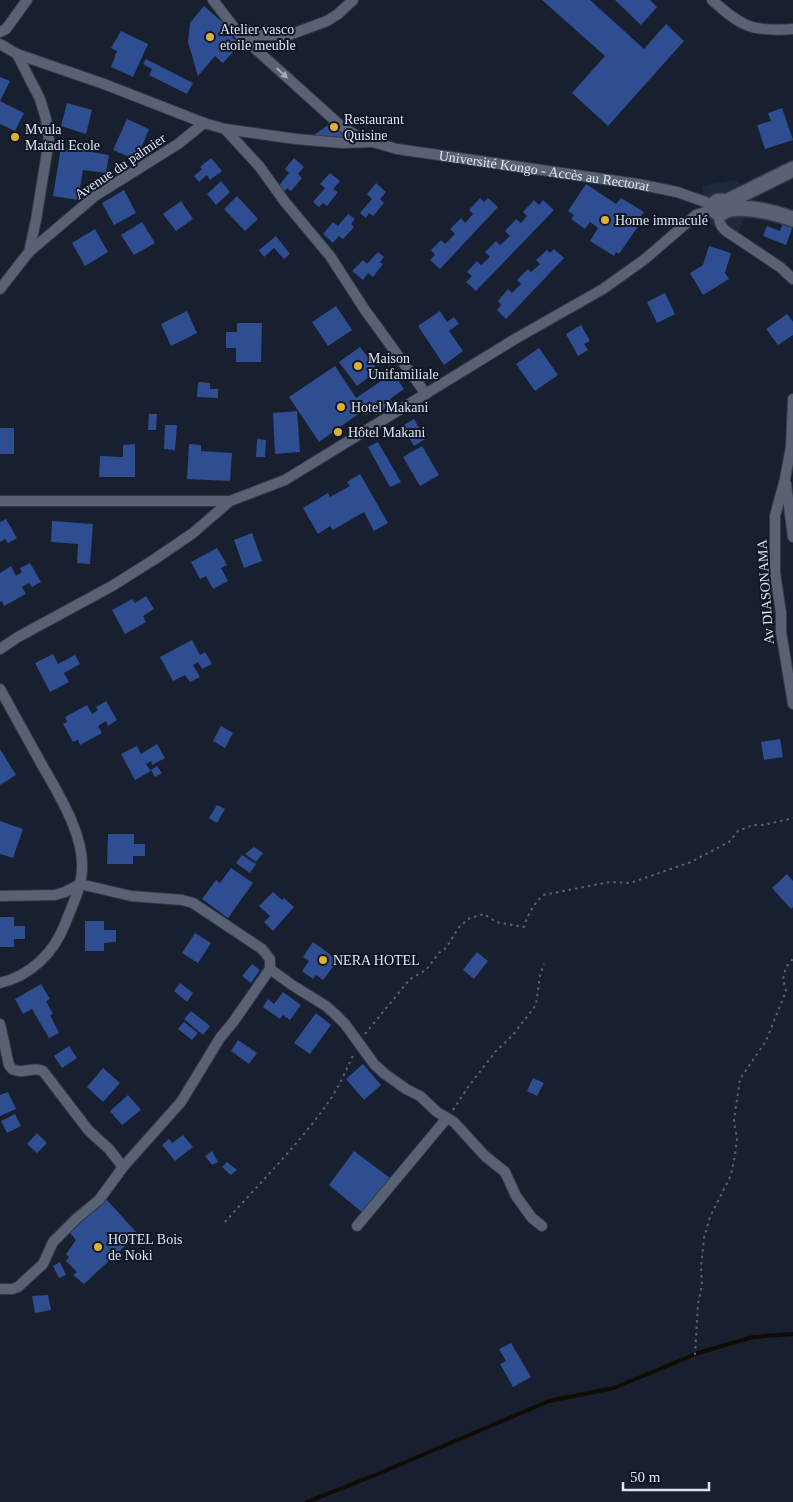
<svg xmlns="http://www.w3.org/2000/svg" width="793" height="1502" font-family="'Times New Roman',serif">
	<rect width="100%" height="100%" fill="#181f2f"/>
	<path fill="#1e293e" d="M735 180 754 195 738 233 715 227 709 223 707 219 702 186Z"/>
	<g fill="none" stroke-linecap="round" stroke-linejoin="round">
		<path stroke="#110c03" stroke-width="4" d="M307 1502 380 1473 549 1401 614 1388 698 1353 753 1337 793 1334"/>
	</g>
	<path fill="#2f4d91" d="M542 0H590L644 49 666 24 684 41 608 126 572 93 605 56Z
		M615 0H650L657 7 641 25Z
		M204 6 235 33 232 37 240 44 223 63 215 56 198 76 188 42 190 23Z
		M121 31 148 44 133 77 111 67 117 51 111 48Z
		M146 59 193 83 187 94 149 75 152 69 143 64Z
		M0 77 10 81 0 101Z
		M0 101 24 113 15 131 0 124Z
		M67 103 92 110 86 134 61 126Z
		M782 108 793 140 765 149 757 125 771 121 768 113Z
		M127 119 149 129 136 160 113 150Z
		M334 121 353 140 315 139 314 135Z
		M61 147 109 155 106 173 83 170 78 200 53 196Z
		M211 158 222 171 210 180 207 175 199 182 194 176 202 169 200 167Z
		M294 158 304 167 298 174 302 178 291 191 287 188 283 193 277 188 289 173 285 169Z
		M330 173 340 181 333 189 338 192 327 206 323 203 319 207 313 202 325 188 320 184Z
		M221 181 230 192 216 205 207 194Z
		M376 183 386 192 380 199 384 203 373 216 369 213 366 218 360 213 372 199 367 194Z
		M586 184 616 204 621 198 644 212 638 220 641 222 619 254 616 252 614 256 590 241 598 228 590 222 585 229 571 219 574 215 568 211Z
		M124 190 136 213 114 225 102 203Z
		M237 196 258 219 245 231 224 209Z
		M480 198 484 202 488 198 498 207 440 269 430 260 435 255 431 250 441 240 445 244 455 234 450 229 461 218 465 223 473 214 469 210Z
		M534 200 539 205 543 200 554 210 476 291 466 282 472 276 467 272 477 261 481 265 490 257 485 252 496 241 500 245 510 236 505 231 516 219 521 223 527 216 523 212Z
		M181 201 193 219 176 231 163 214Z
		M348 214 355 219 351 224 354 227 343 239 339 236 333 243 323 234 333 222 338 226Z
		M785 219 793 222V226L786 245 763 236 767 226 780 231Z
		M142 222 155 243 134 255 121 235Z
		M95 229 108 252 85 266 72 243Z
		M276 236 290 254 284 259 274 248 264 257 259 250Z
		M709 246 731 253 725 273 729 279 703 295 690 273 703 265Z
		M554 249 564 258 506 319 497 310 501 305 498 301 508 289 512 293 521 284 517 280 528 269 531 272 540 264 536 260 547 250 550 253Z
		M378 252 384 257 380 262 383 264 373 277 368 273 363 280 352 271 363 260 367 264Z
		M665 293 675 314 657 323 647 302Z
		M336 306 352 330 328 346 312 322Z
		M187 311 197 333 171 346 161 324Z
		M440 311 447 322 454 317 459 324 449 331 463 351 444 365 418 326Z
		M787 314 793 322V335L778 345 766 329Z
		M237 323H262L261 362H236V348H226V332H237Z
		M581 325 590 341 584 344 588 350 578 356 566 334Z
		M360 347 378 370 357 386 339 362Z
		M539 348 558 375 535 391 516 364Z
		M335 366 356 398 393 373 404 389 390 399 392 403 376 415 372 410 367 414 364 410 319 442 289 397Z
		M198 382 210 383V389H218V398L197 397Z
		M297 411 300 452 275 454 273 413Z
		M149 414H157L156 430H148Z
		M414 419 425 439 414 446 402 426Z
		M165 425H177L175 450 164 449Z
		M0 428H14V454H0Z
		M257 439 266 440 265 457H256Z
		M378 442 401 482 390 487 368 447Z
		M135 444V477H99L100 456 123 457V445Z
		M189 444 201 445V451L232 453 230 481 187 479Z
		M422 446 439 475 420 486 403 457Z
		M360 474 388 523 374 531 364 512 333 530 330 526 318 534 303 508 328 493 330 497 350 486 347 482Z
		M6 519 17 538 8 543 5 539 0 542V522Z
		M52 521 93 524 90 564 77 563 78 544 51 542Z
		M252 533 262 561 244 568 234 540Z
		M217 548 227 565 221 568 228 581 213 589 206 576 200 579 191 562Z
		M30 563 41 582 32 587 29 583 22 587 26 594 4 606 2 601 0 602V573L11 566 16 576 22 572 20 568Z
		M146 596 154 609 143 616 146 622 125 634 112 610 132 599 135 603Z
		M192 640 200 655 205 652 212 664 202 669 198 662 193 665 200 677 190 682 185 675 173 681 160 657Z
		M53 654 58 664 75 655 80 664 64 673 69 682 50 692 35 663Z
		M106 701 117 720 108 726 106 721 98 726 102 733 80 745 78 740 73 742 63 724 67 722 65 717 87 705 92 714 98 710 96 707Z
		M221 726 233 733 225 748 213 741Z
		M780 739 783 757 764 760 761 742Z
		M157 744 165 758 152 765 151 761 146 764 151 771 135 780 121 754 137 746 141 754Z
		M0 749 16 775 0 785Z
		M157 766 162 773 155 777 151 770Z
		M217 805 225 809 217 823 209 818Z
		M0 821 23 829 13 858 0 854Z
		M108 834H134V844H145V856H133V864H107Z
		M254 847 263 853 256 862 245 854Z
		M242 855 256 864 250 873 236 863Z
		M231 868 253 883 228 918 202 899 216 880 220 883Z
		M787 874 793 881V907L791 909 772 888Z
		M273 892 282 900 284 898 294 907 273 931 264 922 270 916 259 906Z
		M0 917H14V926H25V939H14V947H0Z
		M85 921H104V930H116V942L104 943V951H85Z
		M195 933 211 943 198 963 182 953Z
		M313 942 338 960 323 980 316 975 313 979 302 971 309 961 303 957Z
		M477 952 488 961 474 979 463 970Z
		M252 964 260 970 251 983 242 976Z
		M180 983 193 993 187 1002 174 991Z
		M41 984 50 999 46 1001 53 1014 50 1015 59 1033 49 1038 32 1009 23 1014 15 999Z
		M283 992 301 1005 290 1020 283 1015 280 1019 263 1007 268 999 274 1004Z
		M191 1011 210 1026 203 1035 184 1019Z
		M316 1013 331 1025 310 1054 294 1043Z
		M184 1022 198 1033 192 1040 178 1029Z
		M238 1040 257 1053 249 1064 231 1051Z
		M69 1046 77 1058 62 1068 54 1056Z
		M363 1064 381 1085 364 1100 346 1079Z
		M103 1068 120 1083 103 1102 87 1087Z
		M533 1078 544 1083 537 1096 527 1091Z
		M8 1092 16 1109 0 1116V1095Z
		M128 1095 141 1110 122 1125 110 1111Z
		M15 1114 21 1126 7 1133 1 1121Z
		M37 1133 47 1143 37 1153 27 1144Z
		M183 1135 193 1147 175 1161 162 1145 169 1139 172 1143Z
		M212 1151 218 1162 212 1165 205 1156Z
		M354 1151 390 1178 363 1213 329 1185Z
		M227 1162 237 1170 231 1175 222 1167Z
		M106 1199 138 1234 84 1284 73 1275 77 1272 66 1261 69 1257 66 1254 76 1240 70 1233Z
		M60 1262 66 1275 59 1278 53 1266Z
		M48 1295 51 1310 35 1313 32 1296Z
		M511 1343 531 1377 513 1387 500 1364 506 1361 499 1349Z"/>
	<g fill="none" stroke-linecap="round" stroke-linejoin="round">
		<defs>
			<g id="street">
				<path id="s1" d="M213 0 240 35 341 126 357 136 373 142 397 149 638 184 677 192 714 205"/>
				<path d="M712 0C742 27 752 32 793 29"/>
				<path d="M0 32 6 29 27 0"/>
				<path d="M240 35H289L327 21 338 14 353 0"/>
				<path d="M0 44 17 54 104 84 204 123 225 129 296 139 343 143 370 142"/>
				<path d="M225 129 259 166 285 202 330 256 365 310 426 394"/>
				<path d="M719 213C719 222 720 226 726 231L780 267 793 279"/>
				<path d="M29 252 95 196 178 144 204 123"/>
				<path d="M0 289 29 252 36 220 49 140 46 119 40 99 17 54"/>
				<path d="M793 399 791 447 785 479 775 516V573L781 613V632L793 704"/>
				<path d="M786 484 793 537"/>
				<path d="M0 501H230"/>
				<path d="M0 649 18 637 112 586 155 559 193 533 230 501 285 480 515 339 603 289 645 259 696 215 714 209"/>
				<path d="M0 689C14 714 28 740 42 765 59 795 84 834 82 870 81 889 71 908 65 924 54 953 30 976 0 983"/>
				<path d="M0 896 55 895 65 892 80 884 131 896 182 900 193 903 262 949 270 959V969L234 1021 220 1038 181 1102 123 1167 99 1200 77 1218 53 1242 43 1264 18 1287 12 1289H0"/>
				<path d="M270 969 292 985 326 1006 336 1015 345 1024 374 1064 385 1074 406 1089 420 1096 437 1112 454 1122 485 1156 505 1172 516 1196 532 1218 542 1226"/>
				<path d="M0 1024 9 1065 12 1069C22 1075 33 1066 43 1071L89 1131 109 1149 123 1167"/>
				<path d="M357 1226 447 1118"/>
			</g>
			<path id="secondary" d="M714 207a6 6 0 1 1 12 0a6 6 0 1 1-12 0Z
				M724 203 793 169
				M726 210C747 205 772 212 793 219"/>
		</defs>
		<use href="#street" stroke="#343946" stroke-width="12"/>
		<use href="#secondary" stroke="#343946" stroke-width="18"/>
		<path stroke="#5b6170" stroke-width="2" stroke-dasharray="2.5 4" stroke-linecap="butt" d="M365 1034 410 979 426 970 439 953 446 948 459 927 470 918 484 914 496 922 524 927C528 914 533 905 543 895L610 882 630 883 691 862 729 842 738 831 753 825H764L793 818
			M453 1110 468 1087 496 1051 512 1036 536 1005 540 975 544 964
			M225 1222C258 1185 296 1147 325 1107 337 1091 346 1071 354 1053
			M695 1355 698 1304 702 1285 701 1267 704 1238 710 1217 731 1175 735 1155 737 1139 734 1120 740 1079 766 1041 786 991 783 979 786 967 793 959"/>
		<use href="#street" stroke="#596275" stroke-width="10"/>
		<use href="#secondary" stroke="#596275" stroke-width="15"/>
	</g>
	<defs><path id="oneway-solid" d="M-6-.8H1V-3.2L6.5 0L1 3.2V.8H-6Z" transform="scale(1.25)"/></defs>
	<use fill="#a3aab9" href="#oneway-solid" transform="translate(282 73) rotate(42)"/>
	<g fill="#deb133" stroke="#0f1625" stroke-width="2">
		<circle cx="210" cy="37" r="5"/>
		<circle cx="334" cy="127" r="5"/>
		<circle cx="15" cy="137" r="5"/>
		<circle cx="605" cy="220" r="5"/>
		<circle cx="358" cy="366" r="5"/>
		<circle cx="341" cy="407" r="5"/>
		<circle cx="338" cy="432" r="5"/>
		<circle cx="323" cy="960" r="5"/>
		<circle cx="98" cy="1247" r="5"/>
	</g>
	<g text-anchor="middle" stroke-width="4" stroke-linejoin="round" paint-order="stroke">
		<g font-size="14" fill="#dfe5f0" stroke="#0f1625" text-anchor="start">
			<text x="220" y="34">Atelier vasco<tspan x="220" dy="16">etoile meuble</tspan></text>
			<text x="344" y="124">Restaurant<tspan x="344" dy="16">Quisine</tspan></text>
			<text x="25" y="134">Mvula<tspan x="25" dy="16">Matadi Ecole</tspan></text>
			<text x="615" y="225">Home immaculé</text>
			<text x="368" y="363">Maison<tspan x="368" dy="16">Unifamiliale</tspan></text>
			<text x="351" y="412">Hotel Makani</text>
			<text x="348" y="437">Hôtel Makani</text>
			<text x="333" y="965">NERA HOTEL</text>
			<text x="108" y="1244">HOTEL Bois<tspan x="108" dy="16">de Noki</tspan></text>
		</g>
		<g font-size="14" fill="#dfe5f0" stroke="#0f1625">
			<text transform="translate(120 166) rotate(-34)" y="5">Avenue du palmier</text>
			<text dy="5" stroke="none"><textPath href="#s1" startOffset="390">Université Kongo - Accès au Rectorat</textPath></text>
			<text transform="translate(765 592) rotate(-94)" y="5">Av DIASONAMA</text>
		</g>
	</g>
	<path d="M623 1482v8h86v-8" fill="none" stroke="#dfe5f0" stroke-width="2.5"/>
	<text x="630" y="1482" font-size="15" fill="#dfe5f0" stroke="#0f1625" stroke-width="4" paint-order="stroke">50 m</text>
</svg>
